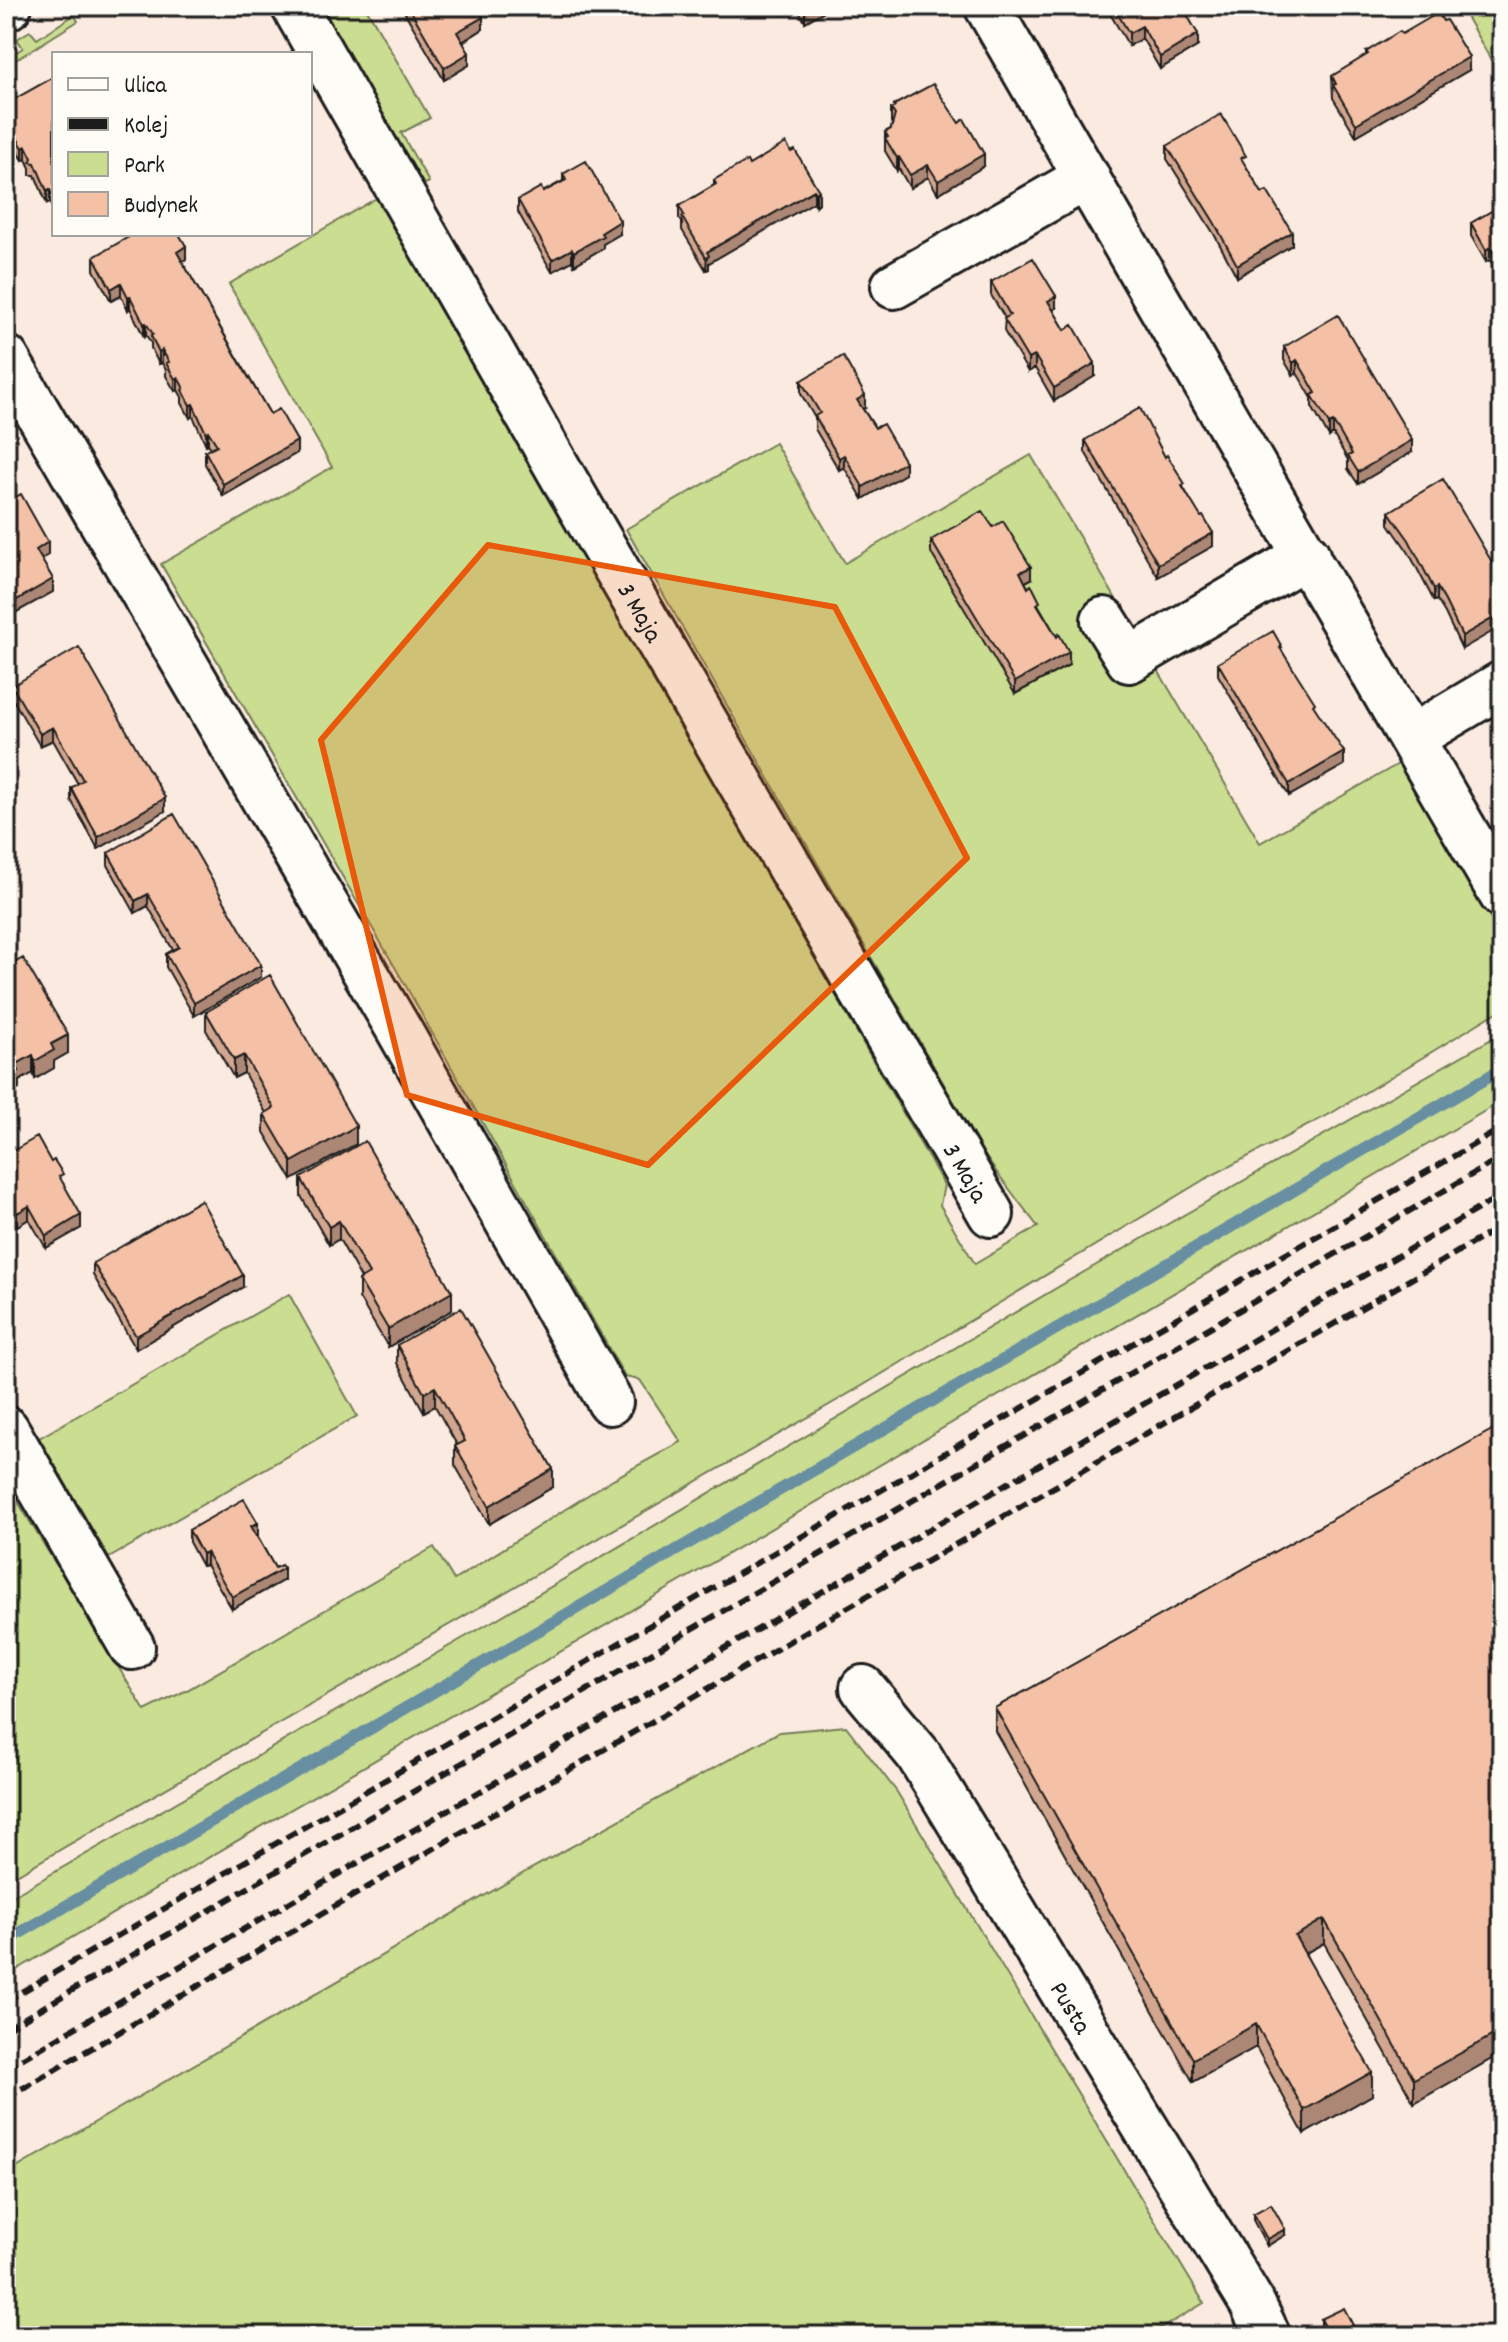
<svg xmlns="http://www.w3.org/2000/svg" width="1508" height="2342" font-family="Dekko,sans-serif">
	<rect width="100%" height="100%" fill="#fbeadf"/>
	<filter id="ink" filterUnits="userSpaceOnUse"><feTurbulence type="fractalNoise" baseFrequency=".0125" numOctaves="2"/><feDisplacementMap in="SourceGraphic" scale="16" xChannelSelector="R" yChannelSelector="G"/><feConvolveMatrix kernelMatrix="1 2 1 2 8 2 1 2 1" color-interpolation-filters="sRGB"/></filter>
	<g filter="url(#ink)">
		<path fill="#cadd91" stroke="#737c56" stroke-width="2" d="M314 6H365L430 118 401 133 429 182 418 188Z
			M1460 6H1502V79Z
			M74 15 78 21 6 66V58L23 48 17 39 30 31 37 39Z
			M380 196 944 1185 940 1205 975 1264 1038 1227 986 1158 626 529 775 443 845 563 1031 455 1260 843 1400 763 1502 938V1009L1330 1114 1205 1179 862 1386 6 1881V1482L145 1711 187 1690 434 1547 454 1580 613 1479 681 1442 640 1380 625 1377 403 981 161 564 332 467 229 284Z
			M1502 1033V1101L6 1976V1900L493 1621 1070 1280Z
			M289 1294 357 1416 109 1558 39 1438Z
			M846 1726 897 1792 1204 2303 1148 2336H183L178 2330 122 2332 115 2336H6V2174L527 1871 779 1732Z"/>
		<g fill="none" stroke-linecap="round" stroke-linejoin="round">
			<path stroke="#678ea2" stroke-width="12" d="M6 1941 1502 1069"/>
			<defs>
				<g id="minor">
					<path id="s1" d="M294 6 563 477 991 1214"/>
					<path d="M987 6 1502 895"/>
					<path d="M6 8 9 6"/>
					<path d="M894 286 1087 177"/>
					<path d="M6 358 399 1030 610 1402"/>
					<path d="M1104 620 1129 660 1307 555"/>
					<path d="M1413 737 1502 684"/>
					<path d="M6 1429 132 1647"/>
					<path id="s2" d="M863 1688 918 1754 1252 2303 1268 2336"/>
				</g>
			</defs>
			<use href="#minor" stroke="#1c1c1c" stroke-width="50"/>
			<use href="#minor" stroke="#fdfcf7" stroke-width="44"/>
			<path stroke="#1c1c1c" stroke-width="6" stroke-dasharray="12 6" stroke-linecap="butt" d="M6 2001 1502 1128
				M6 2029 1502 1157
				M6 2068 1502 1195
				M6 2098 1502 1226"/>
		</g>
		<path fill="#d3a68f" stroke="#1c1c1c" stroke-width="2" d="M401 6H477L483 29 463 42 469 65 444 80Z
			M780 6H833L805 22 797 7 784 14Z
			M1109 6H1193V8L1185 12 1198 46 1160 69 1142 38 1129 46 1109 12Z
			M1402 34 1469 70 1356 136 1333 98 1332 76 1366 56V52Z
			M54 77V211L50 202 47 204 35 175H30V168L26 159 23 160 6 132V104Z
			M894 105 984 166 938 194 928 177 910 188 899 169 897 171 885 151V132L891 129 892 124 891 122V109L894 108Z
			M1167 146 1246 166 1292 245 1237 277 1214 234 1167 159Z
			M749 165 819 191V203L816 206 814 202 709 263V269L706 270 682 230V222L679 218V206L714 185V180Z
			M563 174 620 234 603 244V248L574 265 572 261 552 272 518 212V200L543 192 563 181Z
			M1502 205V280L1490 260 1486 262 1471 236V223Z
			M94 257 186 259 182 261 270 414 297 453 223 496 205 464V451L211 448 208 444 206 445 193 416 190 418 182 403V397L178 390 175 391 166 376V370L162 363 159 364 151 348V343L146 335 144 337 130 308 128 310 121 296 111 301 94 270Z
			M991 282 1056 308 1053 310 1065 330 1095 376 1054 401 1035 368 1028 372 1004 331 1005 318 991 295Z
			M1284 347 1412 452 1358 484 1348 469V460L1333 434 1329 437 1312 407V398L1297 373 1293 375 1284 360Z
			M801 381 865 408 863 409 905 474 863 499 844 467 839 470 815 429V418L801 394Z
			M1085 440 1165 457 1185 490 1213 546 1158 577 1085 452Z
			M1389 512 1502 579 1462 649 1445 613 1437 600 1434 601 1409 553 1389 524Z
			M931 540 1031 579 1025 582 1057 637 1069 665 1015 694 931 553Z
			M1282 651 1315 709 1344 765 1289 796 1218 675V663Z
			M12 686 165 811 98 849 71 800V788L78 784 53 740 40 746 12 698Z
			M108 853 261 977 194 1016 166 967V954L173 950 148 906 135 913 108 865Z
			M6 965 68 1053 54 1061V1068L35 1079 33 1073 19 1081V1089Z
			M206 1012 356 1144 292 1180 264 1132V1114L266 1113 244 1073 234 1078 206 1030Z
			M6 1155 63 1183 81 1228 46 1248 29 1219 17 1226 12 1217 6 1220Z
			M301 1178 452 1310 388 1347 359 1298V1280L361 1278 339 1239 329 1245 301 1196Z
			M93 1263 243 1287 136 1349 93 1275Z
			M397 1345 553 1487 489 1524 455 1465V1446L457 1445 435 1406 424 1412 397 1363Z
			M1502 1431V2053L1414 2103 1324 1943 1305 1953 1372 2095 1304 2134 1256 2047 1193 2082 995 1731V1708Z
			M189 1530 258 1536H257L275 1568 284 1580 232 1609 206 1565 202 1566 189 1542Z
			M1253 2214 1285 2235 1267 2246 1253 2220Z
			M1321 2319 1357 2336H1326L1321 2326Z"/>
		<path fill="#ac8774" stroke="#1c1c1c" stroke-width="2" d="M784 6H797V7L784 14Z
			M812 6H833L805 22V10Z
			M1180 6H1193V8L1180 16Z
			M483 17V29L457 45V32Z
			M1142 26V38L1129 46V33Z
			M1198 34V46L1160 69V57Z
			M469 53V65L444 80V68Z
			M1469 57V70L1356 136V124Z
			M26 146V159L23 160V148Z
			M984 154V166L938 194V181Z
			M899 157V169L897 171V158Z
			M928 165V177L910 188V175Z
			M50 190V202L47 204V191Z
			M814 190V202L709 263V269L706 270 707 252Z
			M819 191V203L816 206V193Z
			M620 221V234L603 244V248L574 265V252L601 233Z
			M1292 232V245L1237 277V265Z
			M186 246V259L177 264V252Z
			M1490 247V260L1486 262V250Z
			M572 249V261L552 272V260Z
			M121 283V296L111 301V289Z
			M130 296V308L128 310V297Z
			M1056 296V308L1048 314V301Z
			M146 323V335L144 337V324Z
			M162 350V363L159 364V352Z
			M1035 356V368L1028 372V359Z
			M1297 360V373L1293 375V363Z
			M1095 363V376L1054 401V388Z
			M178 377V390L175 391V379Z
			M865 395V408L857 412V400Z
			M193 404V416L190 418V405Z
			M1333 422V434L1329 437V424Z
			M208 431V444L206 445V433Z
			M1412 440V452L1358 484V472Z
			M297 441V453L223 496V484Z
			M844 455V467L839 470V458Z
			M905 462V474L863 499V487Z
			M1213 533V546L1158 577V564Z
			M48 542V555L36 562V550Z
			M1031 567V579L1020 585V572Z
			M53 579V592L6 618V606Z
			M1437 587V600L1434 601V589Z
			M1502 613V626L1462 649V636Z
			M1069 652V665L1015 694V682Z
			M53 727V740L40 746V734Z
			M1344 752V765L1289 796V784Z
			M165 798V811L98 849V837Z
			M148 894V906L135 913V901Z
			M261 965V977L194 1016V1003Z
			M68 1035V1053L54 1061V1068L35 1079V1061L51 1044Z
			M33 1055V1073L19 1081V1089L6 1097V1079L15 1065Z
			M244 1055V1073L234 1078V1060Z
			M356 1126V1144L292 1180V1162Z
			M12 1204V1217L6 1220V1207Z
			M29 1206V1219L17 1226V1213Z
			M81 1215V1228L46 1248V1236Z
			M339 1221V1239L329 1245V1227Z
			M243 1275V1287L136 1349V1336Z
			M452 1292V1310L388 1347V1329Z
			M435 1387V1406L424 1412V1393Z
			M553 1469V1487L489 1524V1506Z
			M258 1523V1536L251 1539V1526Z
			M206 1552V1565L202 1566V1554Z
			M284 1568V1580L232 1609V1597Z
			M1324 1919V1943L1295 1959V1936Z
			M1256 2024V2047L1193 2082V2059Z
			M1502 2030V2053L1414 2103V2079Z
			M1372 2072V2095L1304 2134V2110Z
			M1285 2229V2235L1267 2246V2239Z"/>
		<path fill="#f5c1a6" stroke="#1c1c1c" stroke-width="2" d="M408 6H477L483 17 457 32 469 53 444 68Z
			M1113 6H1182L1198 34 1160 57 1142 26 1129 33Z
			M1438 13 1443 21 1446 20 1469 57 1356 124 1333 85 1336 84 1332 76 1368 54 1366 52 1400 31 1402 34Z
			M54 77V199L50 190 47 191 35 163 30 162 32 158 26 146 23 148 6 119V104Z
			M933 84 959 123 964 119 984 154 938 181 928 165 910 175 899 157 897 158 885 138 888 137 885 132 891 129 895 115 891 109 895 107 894 105Z
			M1221 114 1246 156 1241 158 1262 193 1267 191 1292 232 1237 265 1214 222 1167 146Z
			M786 143 791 152 795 150 819 191 816 193 814 190 707 252 709 256 706 258 682 217 684 215 679 206 716 184 714 180 731 170 747 161 749 165Z
			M586 161 620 221 601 233 603 236 574 252 572 249 552 260 518 200 541 187 543 192 566 180 563 174Z
			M1502 205V268L1490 247 1486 250 1471 223Z
			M134 234H179L186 246 177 252 239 361 270 414 279 409 297 441 223 484 205 451 217 445 208 431 206 433 193 404 190 405 182 390 184 389 178 377 175 379 166 363 169 362 162 350 159 352 151 336 153 334 146 323 144 324 130 296 128 297 121 283 111 289 94 257Z
			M1033 258 1056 296 1048 301 1065 330 1073 325 1095 363 1054 388 1035 356 1028 359 1004 319 1010 315 991 282Z
			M1338 315 1412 440 1358 472 1348 456 1352 454 1340 433 1333 422 1329 424 1312 395 1316 393 1304 372 1297 360 1293 363 1284 347Z
			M843 356 865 395 857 400 875 428 883 424 905 462 863 487 844 455 839 458 815 416 820 413 801 381Z
			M1140 408 1165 457 1167 455 1185 484 1182 486 1201 517 1203 516 1213 533 1158 564 1085 440Z
			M1443 479 1502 579V613L1462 636 1445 601 1437 587 1434 589 1409 540 1389 512Z
			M21 494 48 542 36 550 53 579 6 606V497L8 501Z
			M982 511 993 527 1003 521 1031 567 1020 572 1028 588 1031 585 1033 588 1040 602 1037 604 1057 637 1059 634 1069 652 1015 682 931 540Z
			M1273 631 1282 647 1280 648 1315 703 1313 705 1344 752 1289 784 1218 663Z
			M79 647 165 798 98 837 71 788 83 780 53 727 40 734 12 686Z
			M174 814 261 965 194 1003 166 954 179 947 148 894 135 901 108 853Z
			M23 958 68 1035 51 1044 54 1050 35 1061 33 1055 15 1065 19 1071 6 1079V965L7 967Z
			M270 975 356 1126 292 1162 264 1114 274 1108 244 1055 234 1060 206 1012Z
			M37 1137 51 1162 54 1160 63 1174 59 1176 81 1215 46 1236 29 1206 17 1213 12 1204 6 1206V1155Z
			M365 1141 452 1292 388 1329 359 1280 369 1274 339 1221 329 1227 301 1178Z
			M201 1200 243 1275 136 1336 93 1263Z
			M461 1308 553 1469 489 1506 455 1446 465 1441 435 1387 424 1393 397 1345Z
			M1499 1426 1502 1431V2030L1414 2079 1324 1919 1295 1936 1372 2072 1304 2110 1256 2024 1193 2059 995 1708Z
			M244 1499 258 1523 251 1526 275 1568 281 1565 284 1568 232 1597 206 1552 202 1554 189 1530Z
			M1271 2204 1285 2229 1267 2239 1253 2214Z
			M1344 2308 1357 2333 1351 2336H1330L1321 2319Z"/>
	</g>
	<path fill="#e8590c" fill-opacity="0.2" stroke="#e8590c" stroke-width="6" stroke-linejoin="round" d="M488 545 835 607 967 858 648 1165 407 1095 321 740Z"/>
	<g text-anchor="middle" stroke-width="6" stroke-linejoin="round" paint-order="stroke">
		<g font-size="26" fill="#1c1c1c" stroke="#fdfcf7">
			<text dy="9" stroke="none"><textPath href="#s1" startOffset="698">3 Maja</textPath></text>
			<text dy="9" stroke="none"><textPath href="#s1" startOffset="1346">3 Maja</textPath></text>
			<text dy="9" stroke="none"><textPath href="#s2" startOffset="382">Pusta</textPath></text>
		</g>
	</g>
	<rect width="1508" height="2342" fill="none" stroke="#fdfcf7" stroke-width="32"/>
	<rect x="16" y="16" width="1476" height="2310" fill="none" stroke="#1c1c1c" stroke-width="3" filter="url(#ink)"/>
	<rect x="52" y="52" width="260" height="184" fill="#fdfcf7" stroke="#a3a29f" stroke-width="2"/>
	<rect x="68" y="78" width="40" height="12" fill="#fdfcf7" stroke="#a3a29f" stroke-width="2"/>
	<text x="124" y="92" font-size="24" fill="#1c1c1c">Ulica</text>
	<rect x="68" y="118" width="40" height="12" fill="#1c1c1c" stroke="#a3a29f" stroke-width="2"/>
	<text x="124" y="132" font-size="24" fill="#1c1c1c">Kolej</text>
	<rect x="68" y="152" width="40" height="24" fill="#cadd91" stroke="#a3a29f" stroke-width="2"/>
	<text x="124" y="172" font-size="24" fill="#1c1c1c">Park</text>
	<rect x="68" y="192" width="40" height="24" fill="#f5c1a6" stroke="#a3a29f" stroke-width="2"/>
	<text x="124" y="212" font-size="24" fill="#1c1c1c">Budynek</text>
</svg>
